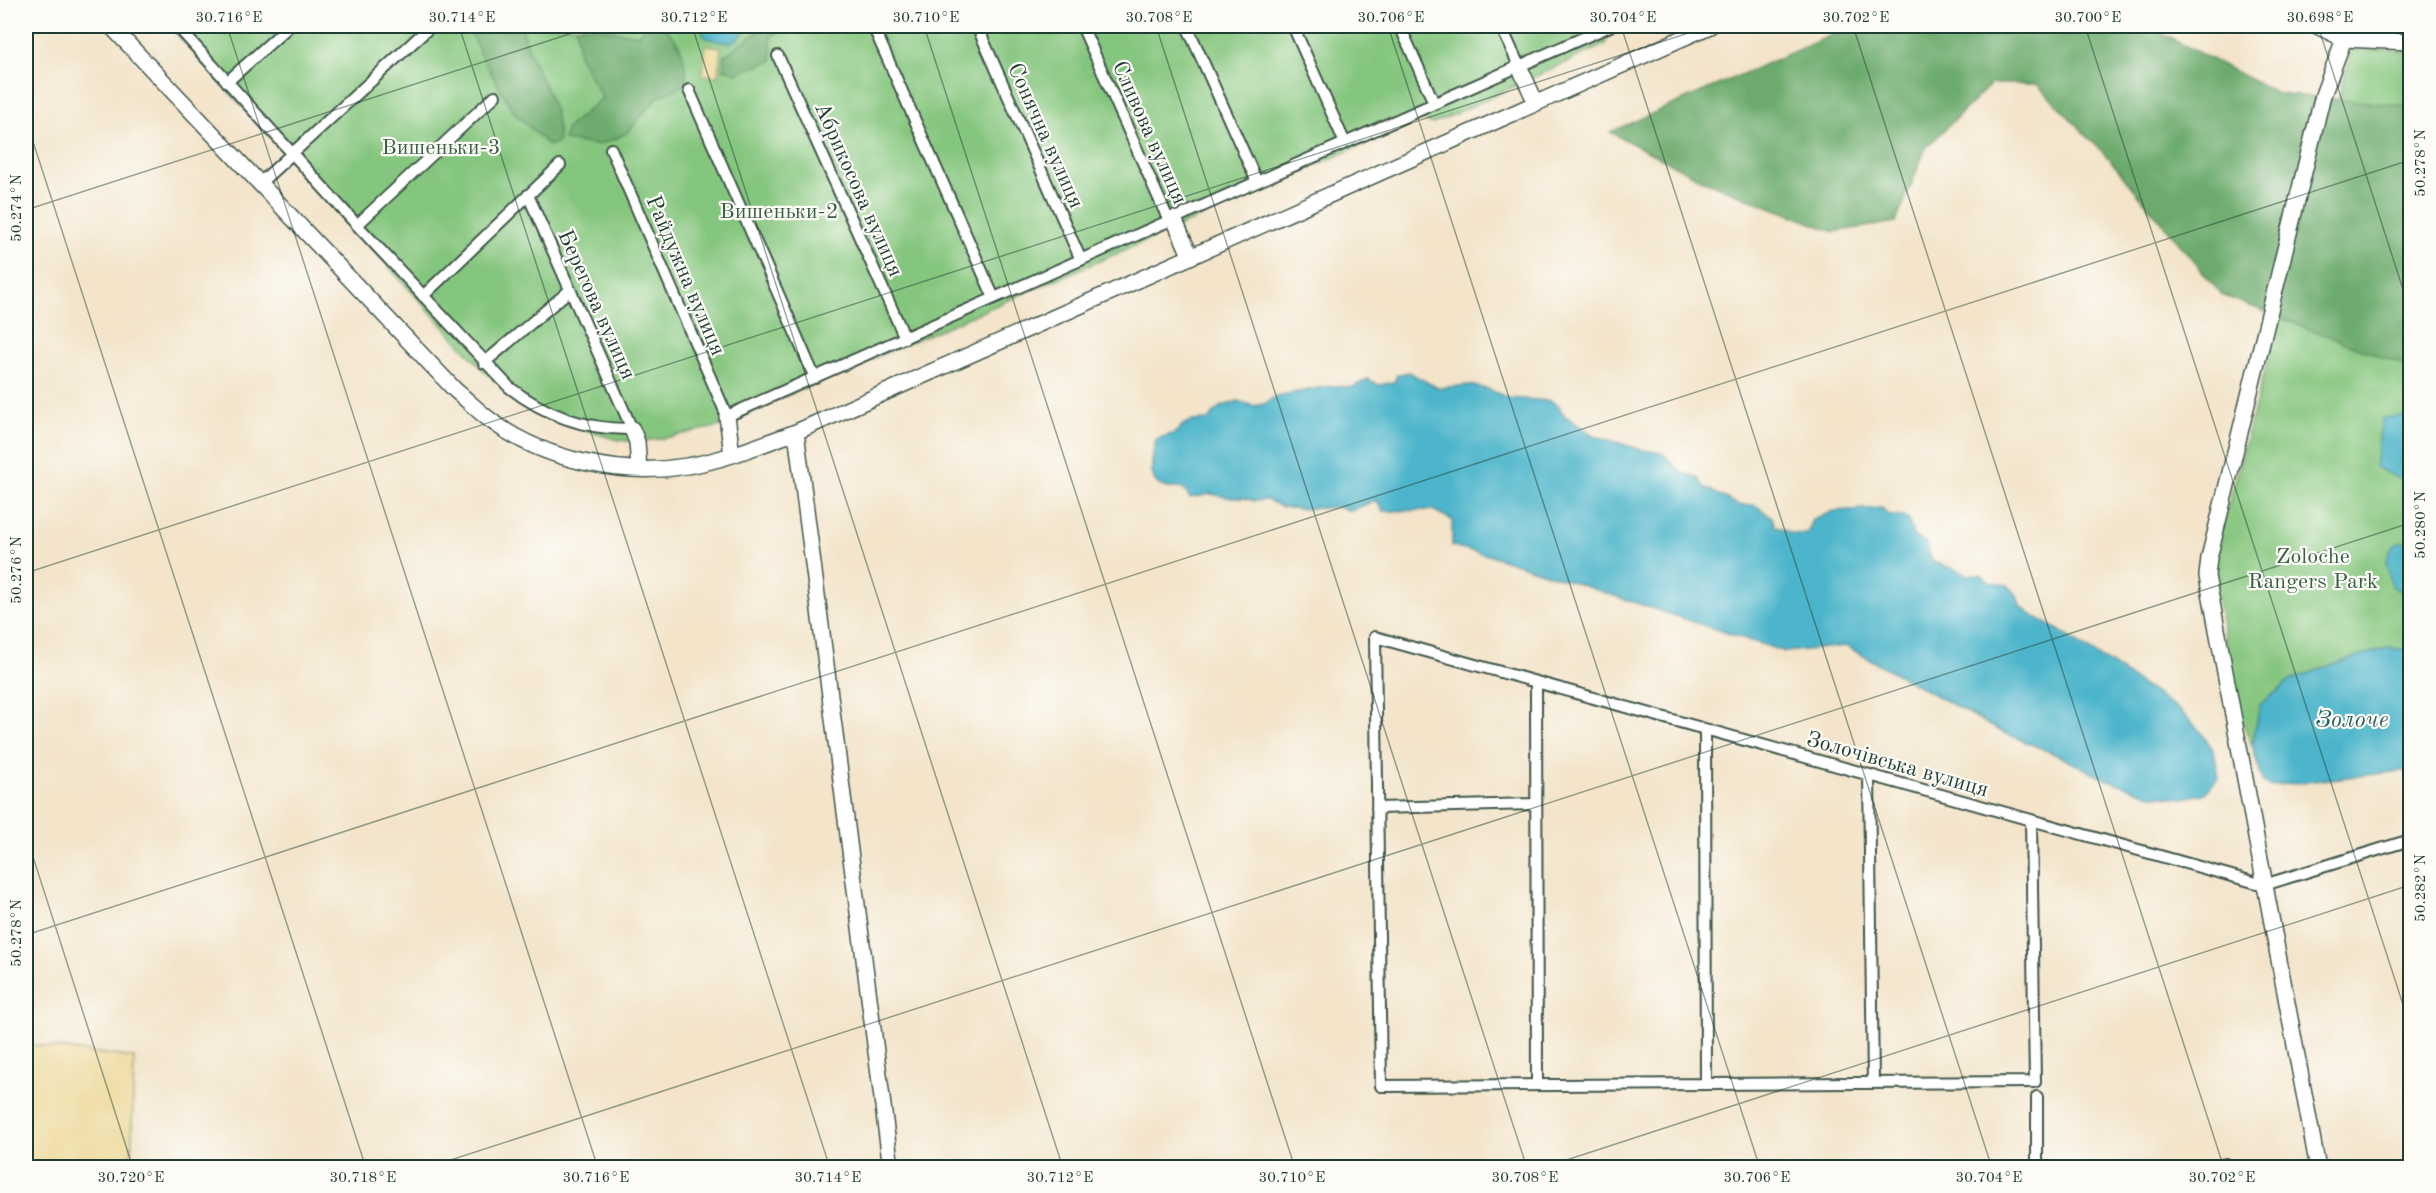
<svg xmlns="http://www.w3.org/2000/svg" width="2436" height="1193" font-family="'Old Standard TT',serif">
	<rect width="100%" height="100%" fill="#fdfcf7"/>
	<filter id="ink" filterUnits="userSpaceOnUse"><feTurbulence type="fractalNoise" baseFrequency=".0167" numOctaves="2"/><feDisplacementMap in="SourceGraphic" scale="12" xChannelSelector="R" yChannelSelector="G"/><feConvolveMatrix kernelMatrix="1 2 1 2 8 2 1 2 1" color-interpolation-filters="sRGB"/></filter>
	<filter id="wash" filterUnits="userSpaceOnUse"><feTurbulence type="fractalNoise" baseFrequency=".008" numOctaves="4" result="noise"/><feDisplacementMap in="SourceGraphic" scale="24" xChannelSelector="R" yChannelSelector="G"/><feGaussianBlur stdDeviation="1.35" result="paint"/><feColorMatrix in="noise" values="0 0 0 0 0 0 0 0 0 0 0 0 0 0 0 0 0 1.4 0 .05"/><feComposite in="paint" operator="in"/></filter>
	<g filter="url(#wash)">
		<rect width="100%" height="100%" fill="#f3e4ca"/>
		<path fill="#85c67e" stroke="#528259" stroke-width="1.5" d="M169 26H671L677 29 681 26H700L705 37 742 35 746 26H1623L1606 33V44L1433 124 1420 119 1178 227 751 411 730 424 665 438 637 442 618 440 566 424 525 405 487 374Z
			M2352 49 2410 51V650L2387 648 2363 656 2260 705 2252 745 2239 714 2215 586 2214 558Z"/>
		<path fill="#6cab6d" stroke="#467450" stroke-width="1.5" d="M469 26H522C529 66 561 100 558 142L549 146 513 111 479 52Z
			M576 26H602L603 29 638 35 645 26H663C683 43 685 58 687 84L658 97 628 132 615 139 597 145 564 140 567 128 602 98 579 55Z
			M763 26H794L771 36 772 61 737 73 724 69V56L763 28Z
			M1852 26H2147L2279 94 2410 106V368L2222 295 2110 160 2037 84H1991L1926 148 1896 222 1834 232 1704 181 1610 132Z"/>
		<path fill="#eeda9e" stroke="#868c69" stroke-width="1.5" d="M706 45 721 47 718 76 703 75Z
			M26 1044 134 1058 131 1167H26Z"/>
		<path fill="#4db5cb" stroke="#367980" stroke-width="1.5" d="M700 26H746C737 48 725 44 705 37Z
			M1408 372 1438 388 1469 385 1488 389 1508 398 1551 401 1558 406 1564 415 1595 436 1643 450 1662 453 1682 473 1697 477 1704 487 1738 505H1755L1772 517 1775 526 1793 534 1807 533 1813 520 1834 511 1882 508 1888 515 1908 518 1914 537 1925 542 1933 562C1940 564 1965 572 1969 575H1981L1991 583 2008 585 2016 594 2021 606 2030 614 2060 631 2177 708 2201 732 2214 751 2219 777 2204 794 2184 798 2151 795 2105 779 2057 755 2002 732 1846 646 1785 652 1496 557 1452 546V520L1433 510 1383 511 1376 500 1350 511 1340 507 1299 509 1282 507 1267 500 1254 501 1244 498H1232L1211 494 1190 498 1183 488C1177 488 1169 489 1164 487 1145 482 1153 452 1156 439L1175 433 1183 425 1192 421 1208 420 1220 407 1238 401 1253 406 1264 404 1276 396 1331 386 1353 387 1368 379 1379 385 1394 382 1397 375Z
			M2410 416V484L2375 467 2382 418Z
			M2399 542H2410V592L2403 593 2393 587C2387 569 2381 555 2399 542Z
			M2387 648 2410 650V770L2269 786 2263 782 2252 745 2260 705 2290 681 2322 668Z"/>
	</g>
	<g filter="url(#ink)">
		<g fill="none" stroke-linecap="round" stroke-linejoin="round">
			<defs>
				<path id="street" d="M177 26 357 225 509 387C545 415 586 430 632 429L528 195
					M873 26 994 298
					M977 26 1081 260
					M1082 26 1169 221
					M1187 26 1257 182
					M1293 26 1345 143
					M1400 26 1434 103
					M1501 26 1519 66
					M778 56 905 338
					M227 82 289 26
					M689 90 815 378
					M611 149 727 416 1610 26
					M260 183 431 26
					M357 225 495 96
					M423 296 560 165
					M484 363 570 290
					M1536 682 1537 1085
					M1705 729 1706 1084
					M1869 775 1873 1083
					M1377 808 1536 804
					M2031 820 2035 1082 1381 1086 1375 637 2264 885 2410 840
					M2037 1097V1168
					M2210 1168 2226 1164V1168"/>
				<path id="secondary" d="M111 26 455 390C467 400 478 411 490 420 543 460 622 477 687 466 725 460 760 445 796 432L1710 26
					M2317 26 2344 39 2410 42
					M1519 66 1536 103
					M1174 219 1190 255
					M727 416 732 455
					M632 429 637 442 639 469
					M796 432 891 1168
					M2318 1168 2207 576 2209 558 2323 95 2344 39"/>
			</defs>
			<use href="#street" stroke="#3f564a" stroke-width="14"/>
			<use href="#secondary" stroke="#3f564a" stroke-width="18"/>
			<use href="#street" stroke="#fff" stroke-width="10"/>
			<use href="#secondary" stroke="#fff" stroke-width="15"/>
		</g>
	</g>
	<path fill="none" stroke="#1f3d34" stroke-width="1.5" stroke-opacity="0.45" d="M227 26 598 1168M459 26 830 1168M692 26 1063 1168M924 26 1295 1168M1156 26 1527 1168M1388 26 1760 1168M1621 26 1992 1168M1853 26 2224 1168M2085 26 2410 1026M2318 26 2410 311M26 120 366 1168M26 210 594 26M26 573 1710 26M26 835 133 1168M26 935 2410 160M426 1168 2410 523M1542 1168 2410 885"/>
	<g text-anchor="middle" stroke-width="4.5" stroke-linejoin="round" paint-order="stroke">
		<g font-size="22" fill="#1f3d34" stroke="#fdfcf7">
			<text transform="translate(1151 132) rotate(66)" y="8">Сливова вулиця</text>
			<text transform="translate(1047 135) rotate(66)" y="8">Сонячна вулиця</text>
			<text transform="translate(860 189) rotate(66)" y="8">Абрикосова вулиця</text>
			<text transform="translate(687 275) rotate(67)" y="8">Райдужна вулиця</text>
			<text transform="translate(598 304) rotate(66)" y="8">Берегова вулиця</text>
			<text transform="translate(1898 763) rotate(16)" y="8">Золочівська вулиця</text>
		</g>
		<g font-size="22" fill="#385f46" stroke="#fdfcf7">
			<text x="441" y="154">Вишеньки-3</text>
			<text x="779" y="218">Вишеньки-2</text>
			<text x="2313" y="563">Zoloche<tspan x="2313" dy="25">Rangers Park</tspan></text>
		</g>
		<g font-size="24" font-style="italic" fill="#2d6161" stroke="#fdfcf7">
			<text x="2352" y="727">Золоче</text>
		</g>
	</g>
	<rect width="2436" height="1193" fill="none" stroke="#fdfcf7" stroke-width="66"/>
	<rect x="33" y="33" width="2370" height="1127" fill="none" stroke="#1f3d34" stroke-width="2"/>
	<g font-size="15" text-anchor="middle" fill="#1f3d34">
		<text x="229" y="22">30.716°E</text>
		<text x="462" y="22">30.714°E</text>
		<text x="694" y="22">30.712°E</text>
		<text x="926" y="22">30.710°E</text>
		<text x="1159" y="22">30.708°E</text>
		<text x="1391" y="22">30.706°E</text>
		<text x="1623" y="22">30.704°E</text>
		<text x="1856" y="22">30.702°E</text>
		<text x="2088" y="22">30.700°E</text>
		<text x="2320" y="22">30.698°E</text>
		<text transform="translate(2420 163) rotate(-90)" y="5">50.278°N</text>
		<text transform="translate(16 208) rotate(-90)" y="5">50.274°N</text>
		<text transform="translate(2420 525) rotate(-90)" y="5">50.280°N</text>
		<text transform="translate(16 570) rotate(-90)" y="5">50.276°N</text>
		<text transform="translate(2420 888) rotate(-90)" y="5">50.282°N</text>
		<text transform="translate(16 933) rotate(-90)" y="5">50.278°N</text>
		<text x="131" y="1182">30.720°E</text>
		<text x="363" y="1182">30.718°E</text>
		<text x="596" y="1182">30.716°E</text>
		<text x="828" y="1182">30.714°E</text>
		<text x="1060" y="1182">30.712°E</text>
		<text x="1292" y="1182">30.710°E</text>
		<text x="1525" y="1182">30.708°E</text>
		<text x="1757" y="1182">30.706°E</text>
		<text x="1989" y="1182">30.704°E</text>
		<text x="2222" y="1182">30.702°E</text>
	</g>
</svg>
